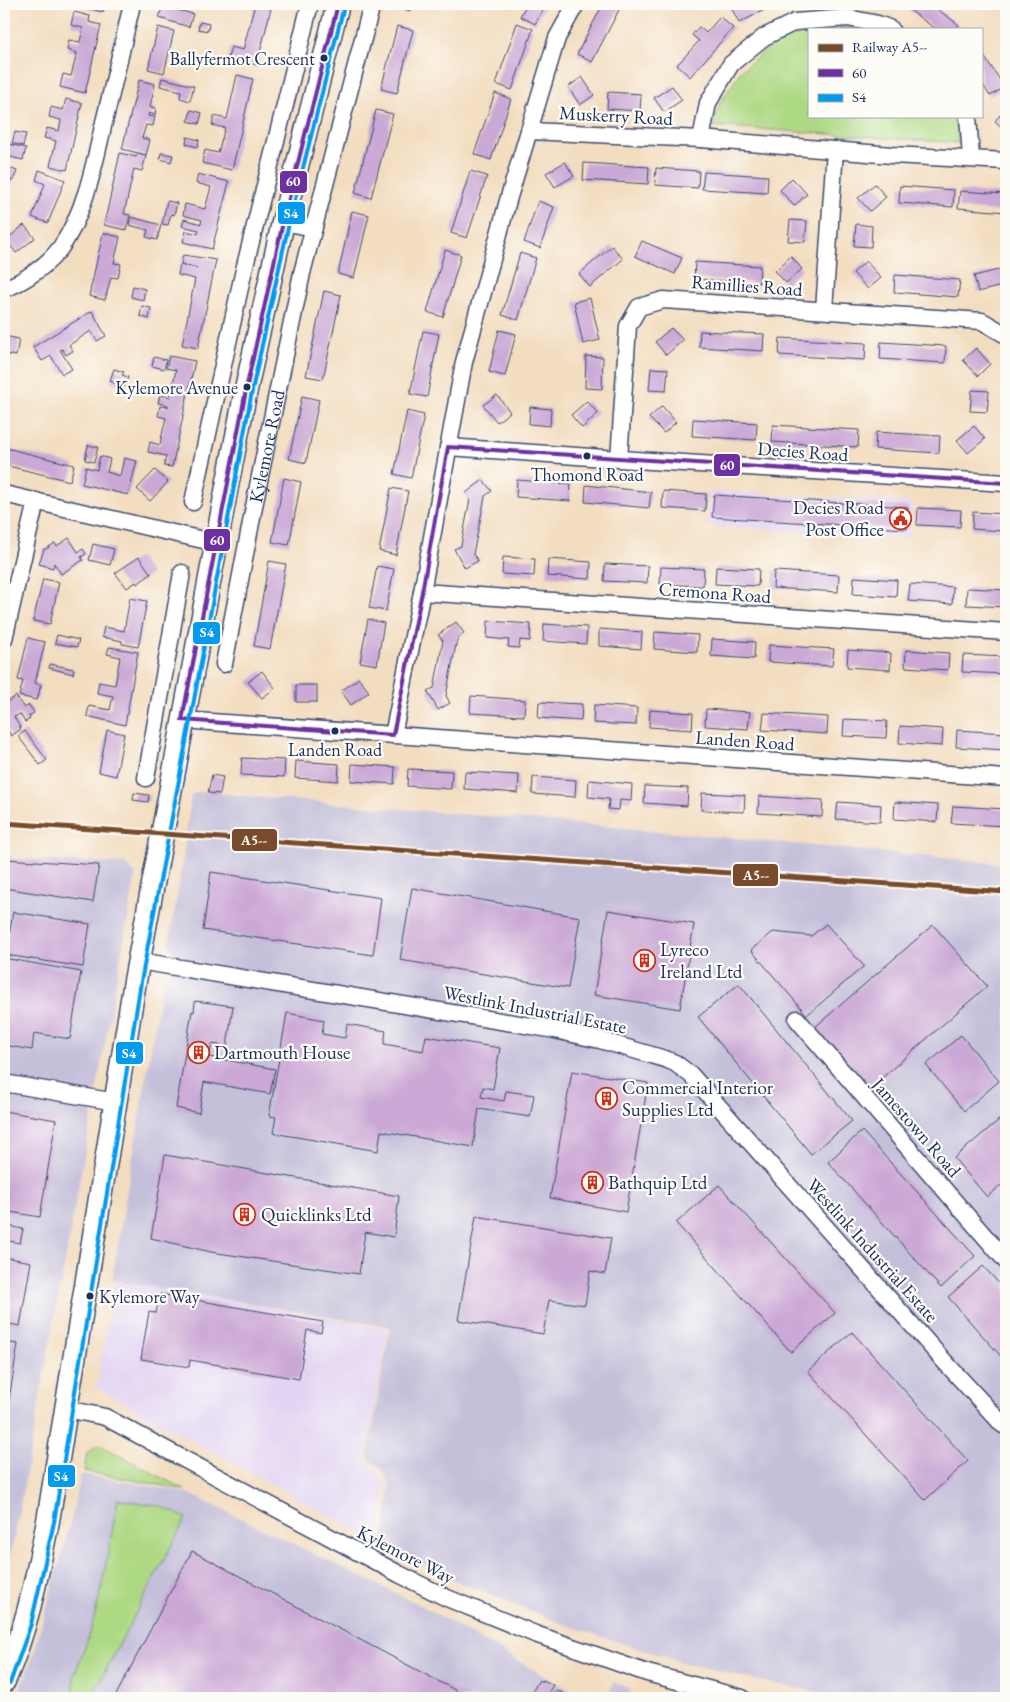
<svg xmlns="http://www.w3.org/2000/svg" width="1010" height="1702" font-family="'EB Garamond',serif">
	<rect width="100%" height="100%" fill="#fdfcf7"/>
	<filter id="ink" filterUnits="userSpaceOnUse"><feTurbulence type="fractalNoise" baseFrequency=".02" numOctaves="2"/><feDisplacementMap in="SourceGraphic" scale="10" xChannelSelector="R" yChannelSelector="G"/><feConvolveMatrix kernelMatrix="1 2 1 2 8 2 1 2 1" color-interpolation-filters="sRGB"/></filter>
	<filter id="wash" filterUnits="userSpaceOnUse"><feTurbulence type="fractalNoise" baseFrequency=".0096" numOctaves="4" result="noise"/><feDisplacementMap in="SourceGraphic" scale="20" xChannelSelector="R" yChannelSelector="G"/><feGaussianBlur stdDeviation="1.12" result="paint"/><feColorMatrix in="noise" values="0 0 0 0 0 0 0 0 0 0 0 0 0 0 0 0 0 1.4 0 .05"/><feComposite in="paint" operator="in"/></filter>
	<g filter="url(#wash)">
		<rect width="100%" height="100%" fill="#f3ddc0"/>
		<path fill="#e2d4f3" d="M710 491 913 503 910 538 708 526Z
			M115 1280 388 1329 365 1460 376 1470 386 1484 379 1543 96 1388Z"/>
		<path fill="#c5c0da" d="M198 792 601 826 1006 864V1698H848L758 1681 681 1662 599 1636 555 1621 463 1584 383 1545 390 1485 381 1468 367 1459 390 1327 112 1280 163 976 171 973 174 955 169 943 183 859 191 796Z
			M4 858 126 864 136 874 13 1544 4 1576Z
			M81 1474 188 1493 424 1607 583 1698H16L32 1659 70 1524Z
			M614 1682 631 1690 628 1698H605Z"/>
		<path fill="#aed984" stroke="#648471" d="M813 26 850 27 856 29H809V116H955L958 122V143L713 126 720 103 741 71 781 38Z
			M97 1446H102L185 1490 84 1471 87 1453Z
			M118 1499 160 1506 186 1518 91 1698H74V1677L91 1630 101 1591Z"/>
		<g id="blocks">
			<path fill="#cba8d5" d="M88 4H105L103 12 87 8Z
				M163 4H180L178 10 193 14 189 27 159 18Z
				M255 4H272L257 65 228 58 231 47 243 50Z
				M395 4H413L411 11 394 7Z
				M527 4H546L535 24 520 16Z
				M603 4H622L592 62 577 54Z
				M738 4H776L739 23 731 7Z
				M901 4H934L933 6 959 25 956 29H936Z
				M74 12 90 16 89 22 101 25 85 93 60 87 63 74 71 76 77 53 67 50 69 40 80 42 83 28 71 25Z
				M720 17 733 28 690 77 677 65 699 41 692 35 699 27 706 33Z
				M200 22 209 24 208 31 198 29Z
				M517 23 533 29 512 90 496 84Z
				M397 26 413 30 397 93 381 89Z
				M158 27 174 31 164 73 148 69Z
				M981 52 1005 87 990 96 981 82Z
				M237 75 253 79 232 170 202 163 205 150 218 153 225 128 212 125 214 116 227 119Z
				M582 77 594 95 580 105 568 87Z
				M162 78 194 86 190 101 180 98 181 91 160 86Z
				M139 80 155 84 150 107 156 108 155 115 149 113 148 116 155 117 153 126 146 125 142 138 150 140 146 155 122 149Z
				M672 86 682 100 664 112 654 98Z
				M608 92 641 94 640 111 607 109Z
				M495 93 511 99 491 160 474 154Z
				M66 99 82 103 67 170 50 166 56 141 44 138 47 128 59 131 61 120 49 117 51 107 63 110Z
				M1006 108V131L995 121Z
				M191 110 202 113 199 124 188 121Z
				M376 110 393 114 371 198 355 193Z
				M15 132 26 134 23 146 12 143Z
				M187 137 199 140 198 147 186 144Z
				M9 144 26 148 23 160 6 156Z
				M120 153 136 157 137 154 146 156 142 171 134 169 124 214 130 215 126 230 104 225Z
				M161 153 173 155 171 162 160 159Z
				M565 162 574 176 555 187 546 173Z
				M584 163 649 167 648 184 583 180Z
				M9 168 17 171 13 181 5 177Z
				M656 168 699 171 698 188 655 185Z
				M39 170 65 180 48 223 32 217 45 184 36 180Z
				M470 171 487 176 467 238 451 233Z
				M704 172 768 176 767 193 702 189Z
				M198 174 229 182 212 249 183 242 186 231 198 234 199 230 182 226 184 219 201 224 202 220 183 215 185 204 205 209 211 187 196 183Z
				M792 178 807 194 794 206 780 190Z
				M875 184 886 197 870 211 858 198Z
				M900 186 954 190 953 207 899 203Z
				M960 191 1006 194V212L958 208Z
				M167 201 177 203 174 215 171 214 168 225 162 224Z
				M538 201 554 207 540 248 524 242Z
				M352 211 369 215 354 278 338 274Z
				M131 217 161 225 157 240 146 237 148 230 129 225Z
				M790 220 807 221 805 242 788 241Z
				M856 224 872 226 871 247 854 246Z
				M24 225 35 238 16 253 6 240Z
				M103 233 120 237 114 263 121 264 118 278 111 277 105 300 89 296Z
				M642 241 682 258 675 274 635 256Z
				M612 246 623 259 590 287 579 274Z
				M445 250 461 255 443 317 427 312Z
				M520 253 536 258 518 320 502 315Z
				M183 255 216 260 198 348 182 345 195 279 178 275 180 265 197 268 181 264Z
				M791 256 802 269 786 283 775 271Z
				M866 261 881 278 868 289 853 273Z
				M695 262 760 266 759 283 694 279Z
				M1006 268V285L978 292 974 276Z
				M895 275 960 280 958 297 894 292Z
				M133 286 145 289 143 300 131 297Z
				M324 291 341 295 323 379 306 376Z
				M590 298 600 340 583 344 574 302Z
				M142 306 151 308 149 319 140 316Z
				M92 311 106 336 97 341 91 331 69 345 73 351 66 355 62 349 60 350 72 369 62 374 51 356 42 361 33 347Z
				M671 328 683 340 666 355 655 342Z
				M499 330 516 334 505 376 489 372Z
				M423 331 439 334 427 397 410 394Z
				M700 331 764 334 763 351 699 347Z
				M4 336 19 339 16 356 4 354Z
				M780 338 866 343 865 360 779 355Z
				M881 342 946 346 945 363 880 359Z
				M976 348 990 364 978 376 963 360Z
				M169 356 195 361 172 467 164 466 166 456 148 452 150 442 160 445 161 439 166 418 158 416 160 406 168 407V405L158 403 160 395 170 397 176 370 166 368Z
				M586 356 603 357 602 389 585 388Z
				M154 357 166 360 164 369 152 366Z
				M651 368 668 369 666 391 649 390Z
				M114 369 124 372 122 375 128 377 125 387 110 381Z
				M972 390 989 391 987 412 970 411Z
				M497 395 510 412 497 422 483 405Z
				M302 396 319 400 306 463 289 459Z
				M587 401 598 413 582 428 571 415Z
				M662 406 676 422 664 433 649 418Z
				M530 407 551 409 550 426 529 424Z
				M407 411 424 415 411 478 394 474Z
				M693 419 757 423 756 440 692 436Z
				M773 425 859 430 858 447 772 442Z
				M974 426 985 439 968 453 957 440Z
				M876 432 940 436 939 453 875 449Z
				M88 445 98 447 94 462 85 460Z
				M6 448 74 465 70 481 4 465Z
				M100 456 110 459 107 472 120 476 124 458 137 461 128 495 82 484 86 467 97 470Z
				M155 470 168 482 150 501 137 489Z
				M284 478 301 482 289 545 272 542Z
				M483 480 492 491 485 496 484 502 473 554 478 561 465 568 454 549 461 546 470 499 466 493Z
				M517 480 571 484 570 501 516 497Z
				M586 485 651 492 649 508 585 502Z
				M391 488 408 491 396 555 379 551Z
				M663 491 706 494 705 511 662 508Z
				M714 495 908 507 907 529 712 517Z
				M918 508 961 510 960 527 917 525Z
				M973 512 1006 514V531L972 529Z
				M69 538 78 552 83 549 86 554 81 557 83 560 61 574 54 563 53 568 39 564 44 549H46L55 543 57 546Z
				M93 544 114 549 110 565 89 560Z
				M139 557 151 574 137 584 136 582 127 588 115 573Z
				M503 557 535 559 534 576 502 574Z
				M548 559 591 562 590 579 547 576Z
				M269 561 286 564 270 649 254 646Z
				M605 564 648 566 647 583 604 581Z
				M377 566 394 569 386 611 369 608Z
				M661 567 704 569 703 586 660 584Z
				M716 567 759 569 758 586 715 584Z
				M774 571 839 575 838 592 773 588Z
				M854 577 897 580 896 597 853 594Z
				M43 579 59 582 50 624 33 621Z
				M910 584 953 587 952 604 908 601Z
				M967 588 1006 590V607L966 605Z
				M130 598 147 601 138 647 122 644V641L102 637 104 627 124 631Z
				M368 619 384 623 377 665 360 662Z
				M488 621 531 624 530 641 520 640 519 648 508 647 509 640 487 638Z
				M456 622 464 633 458 638 456 644 446 696 450 703 438 710 427 691 434 688 443 641 438 635Z
				M544 624 587 627 586 644 543 641Z
				M599 629 642 632 641 649 599 646Z
				M655 632 698 635 697 652 654 649Z
				M57 635 79 640 77 647 55 643Z
				M28 638 45 642 35 683 41 685 37 700 19 696 23 681 18 680Z
				M712 639 755 642 754 659 711 656Z
				M769 645 834 649 832 666 768 662Z
				M109 647 138 652 125 725 87 716 89 706 110 710 113 696 97 693 99 682 115 685 120 657 107 654Z
				M848 650 891 653 890 670 847 667Z
				M906 650 949 653 948 670 905 667Z
				M963 655 1006 657V674L962 672Z
				M50 664 74 669 73 674 49 668Z
				M262 671 275 688 262 698 248 682Z
				M359 678 369 692 351 705 341 691Z
				M296 685H317V702H296Z
				M16 696 24 708 29 705 34 713 29 716 30 719 25 722 20 714 14 717 21 729 11 736 4 723V704Z
				M471 696 525 700 524 716 470 713Z
				M539 702 582 704 581 721 538 718Z
				M594 705 637 708 636 725 593 723Z
				M706 709 750 712 748 729 705 726Z
				M650 710 693 713 692 730 649 727Z
				M764 713 828 717 827 734 762 730Z
				M844 719 887 721 886 738 843 736Z
				M900 726 943 729 942 746 899 743Z
				M107 730 124 734 116 776 99 772Z
				M957 730 1006 733V750L956 747Z
				M25 731 47 760 40 765 18 736Z
				M242 758 285 760 284 777 241 775Z
				M296 761 339 764 338 781 295 778Z
				M352 764 395 767 394 784 351 781Z
				M408 769 452 771 451 789 407 786Z
				M465 772 519 775 518 793 464 789Z
				M212 775 223 777 220 794 208 793Z
				M533 777 576 780 575 797 532 794Z
				M589 780 632 784 631 801 620 800 619 810 608 809 609 799 588 797Z
				M645 786 688 788 687 806 644 803Z
				M134 793 149 795 148 802 133 800Z
				M702 793 745 795 744 812 701 810Z
				M759 796 823 800 822 817 758 813Z
				M838 802 881 805 880 822 836 819Z
				M895 802 938 805 937 822 894 819Z
				M953 806 1006 809V826L951 823Z
				M4 859 99 865 93 902 4 888Z
				M211 872 381 898 373 955 203 930Z
				M412 888 580 917 568 988 400 960Z
				M608 910 694 924 680 1009 594 995Z
				M13 912 90 924 83 967 6 955Z
				M826 924 864 966 807 1015 751 950 773 932 811 936Z
				M933 925 987 986 868 1090 814 1028Z
				M4 958 81 972 70 1039 34 1033 32 1050 4 1045Z
				M739 984 852 1121 811 1154 698 1017Z
				M195 1001 233 1006 227 1046 212 1044 209 1057 275 1069 270 1094 204 1082 199 1113 176 1108 192 1011 194 1012Z
				M287 1013 324 1020 322 1034 345 1038 347 1024 386 1031 384 1044 423 1051 426 1036 500 1048 493 1089 483 1087 481 1097 504 1101 506 1091 534 1095 530 1117 479 1109 473 1147 381 1131 378 1151 273 1133 276 1117 269 1116Z
				M961 1035 999 1081 964 1111 926 1065Z
				M572 1071 648 1083 626 1212 550 1198Z
				M4 1111 56 1120 40 1217 4 1211Z
				M1006 1114V1157L1004 1159 1006 1162V1181L987 1197 954 1158Z
				M862 1131 975 1256 941 1288 828 1162Z
				M165 1155 399 1196 394 1237 365 1232 359 1274 211 1252 151 1238Z
				M719 1185 835 1313 791 1352 676 1223Z
				M476 1216 611 1238 605 1274 590 1271 585 1305 549 1300 543 1334 458 1320Z
				M4 1225 23 1229 20 1243 4 1240Z
				M4 1257 31 1262 20 1326 4 1323Z
				M983 1266 1006 1291V1362L948 1297Z
				M160 1294 323 1322 321 1333 307 1330 299 1379 190 1360 189 1367 141 1359 149 1312 156 1313Z
				M852 1332 968 1461 925 1500 808 1371Z
				M4 1342 18 1344 7 1412 4 1411Z
				M192 1551 470 1698H117L115 1697Z
				M539 1680 542 1682 543 1680 553 1685 545 1698H534L536 1694 532 1692Z
				M554 1691 562 1692 566 1698H549Z"/>
		</g>
	</g>
	<g filter="url(#ink)">
		<use href="#blocks" fill-opacity="0" stroke="#3b496d" stroke-width="1"/>
		<g fill="none" stroke-linecap="round" stroke-linejoin="round">
			<defs>
				<g id="street">
					<path d="M968 116 971 158"/>
					<path d="M530 131 701 139 892 155 1006 161"/>
					<path d="M701 139 708 103 731 64 764 37 795 22 848 18 878 24 891 29"/>
					<path d="M283 222 314 228"/>
					<path d="M4 289C25 281 48 265 61 247 85 213 95 162 104 122 114 83 123 43 132 4"/>
					<path d="M824 310 835 150"/>
					<path d="M448 447 619 459 1006 483"/>
					<path d="M619 459 628 326 639 307 663 300 982 321 1006 335"/>
					<path d="M4 494 216 543"/>
					<path d="M193 502 243 274 310 4"/>
					<path d="M422 592 1006 632"/>
					<path d="M4 639 36 501"/>
					<path id="s1" d="M224 664 258 486 302 273 372 4"/>
					<path d="M182 720 1006 778"/>
					<path d="M393 735 422 592 464 362 509 197 557 38 576 4"/>
					<path d="M146 778 182 573"/>
					<path d="M139 961 555 1030 600 1040 665 1059 675 1063 691 1075 944 1361 1003 1425"/>
					<path d="M797 1019 1006 1261"/>
					<path d="M4 1083 116 1102"/>
					<path d="M67 1409 105 1417 399 1574 447 1598 535 1634 647 1673 742 1698"/>
				</g>
				<path id="secondary" d="M4 1681C27 1630 37 1575 48 1521L135 981 228 481 247 385 283 222 338 4"/>
			</defs>
			<use href="#street" stroke="#3b496d" stroke-width="19"/>
			<use href="#secondary" stroke="#3b496d" stroke-width="25"/>
			<use href="#street" stroke="#fff" stroke-width="16"/>
			<use href="#secondary" stroke="#fff" stroke-width="22"/>
			<defs>
				<path id="bus-1" d="M448 447 1006 483
					M182 720 247 385 283 222 338 4
					M182 720 393 735
					M393 735 422 592 448 447"/>
				<path id="bus-2" d="M10 1683 31 1624 54 1522 141 982 253 386 289 223 344 6"/>
			</defs>
			<use href="#bus-1" stroke="#fdfcf7" stroke-width="8"/>
			<use href="#bus-2" stroke="#fdfcf7" stroke-width="8"/>
			<use href="#bus-1" stroke="#6c30a1" stroke-width="4"/>
			<use href="#bus-2" stroke="#039aef" stroke-width="4"/>
			<defs>
				<path id="rail-1" d="M4 823 1006 892"/>
			</defs>
			<use href="#rail-1" stroke="#fdfcf7" stroke-width="9"/>
			<use href="#rail-1" stroke="#7a4b2a" stroke-width="5"/>
		</g>
	</g>
	<defs>
		<symbol id="civic-ring" viewBox="-11 -11 22 22"><circle r="9.5" fill="#fdfcf7" stroke="#c8321e" stroke-width="1.5"/><path d="M-.6-6.5H3V-4.5H.6V-3L4-1V1h2V6H-6V1h2V-1L-.6-3ZM-1.2 2.5V6h2.4V2.5Z" fill="#c8321e"/></symbol>
		<symbol id="building-ring" viewBox="-11 -11 22 22"><circle r="9.5" fill="#fdfcf7" stroke="#c8321e" stroke-width="1.5"/><path d="M-4-6H4V6H1V3H-1V6H-4ZM-2.5-4.3h1.7v1.8h-1.7ZM.8-4.3h1.7v1.8H.8ZM-2.5-1h1.7V.8h-1.7ZM.8-1h1.7V.8H.8Z" fill="#c8321e"/></symbol>
	</defs>
	<g fill-rule="evenodd">
		<use href="#civic-ring" x="888" y="506" width="25" height="25"/>
		<use href="#building-ring" x="632" y="948" width="25" height="25"/>
		<use href="#building-ring" x="186" y="1040" width="25" height="25"/>
		<use href="#building-ring" x="594" y="1086" width="25" height="25"/>
		<use href="#building-ring" x="580" y="1170" width="25" height="25"/>
		<use href="#building-ring" x="232" y="1202" width="25" height="25"/>
	</g>
	<g fill="#1b2f5e" stroke="#fdfcf7" stroke-width="2">
		<circle cx="324" cy="58" r="4.5"/>
		<circle cx="247" cy="387" r="4.5"/>
		<circle cx="587" cy="456" r="4.5"/>
		<circle cx="335" cy="731" r="4.5"/>
		<circle cx="90" cy="1296" r="4.5"/>
	</g>
	<g text-anchor="middle" stroke-width="4.5" stroke-linejoin="round" paint-order="stroke">
		<g font-size="18" fill="#1b2f5e" stroke="#fdfcf7" text-anchor="end">
			<text x="315" y="65">Ballyfermot Crescent</text>
			<text x="238" y="394">Kylemore Avenue</text>
			<text x="587" y="481" text-anchor="middle">Thomond Road</text>
			<text x="335" y="756" text-anchor="middle">Landen Road</text>
			<text x="99" y="1303" text-anchor="start">Kylemore Way</text>
		</g>
		<g font-size="19" fill="#1b2f5e" stroke="#fdfcf7">
			<text transform="translate(616 115) rotate(3)" y="7">Muskerry Road</text>
			<text transform="translate(747 285) rotate(4)" y="7">Ramillies Road</text>
			<text dy="7" stroke="none"><textPath href="#s1" startOffset="222">Kylemore Road</textPath></text>
			<text transform="translate(803 451) rotate(4)" y="7">Decies Road</text>
			<text transform="translate(715 592) rotate(4)" y="7">Cremona Road</text>
			<text transform="translate(745 740) rotate(4)" y="7">Landen Road</text>
			<text transform="translate(535 1009) rotate(11)" y="7">Westlink Industrial Estate</text>
			<text transform="translate(917 1127) rotate(49)" y="7">Jamestown Road</text>
			<text transform="translate(873 1250) rotate(48)" y="7">Westlink Industrial Estate</text>
			<text transform="translate(406 1554) rotate(27)" y="7">Kylemore Way</text>
		</g>
		<g font-size="19" fill="#1b2f5e" stroke="#fdfcf7" text-anchor="start">
			<text x="884" y="514" text-anchor="end">Decies Road<tspan x="884" dy="22">Post Office</tspan></text>
			<text x="660" y="956">Lyreco<tspan x="660" dy="22">Ireland Ltd</tspan></text>
			<text x="214" y="1059">Dartmouth House</text>
			<text x="622" y="1094">Commercial Interior<tspan x="622" dy="22">Supplies Ltd</tspan></text>
			<text x="608" y="1189">Bathquip Ltd</text>
			<text x="261" y="1221">Quicklinks Ltd</text>
		</g>
	</g>
	<g stroke="#fdfcf7" stroke-width="2">
		<rect x="279" y="170" width="29" height="24" rx="5" fill="#6c30a1"/>
		<rect x="277" y="201" width="29" height="24" rx="5" fill="#039aef"/>
		<rect x="713" y="453" width="28" height="24" rx="5" fill="#6c30a1"/>
		<rect x="203" y="528" width="28" height="24" rx="5" fill="#6c30a1"/>
		<rect x="192" y="621" width="29" height="24" rx="5" fill="#039aef"/>
		<rect x="231" y="828" width="47" height="24" rx="5" fill="#7a4b2a"/>
		<rect x="732" y="863" width="47" height="24" rx="5" fill="#7a4b2a"/>
		<rect x="115" y="1041" width="29" height="24" rx="5" fill="#039aef"/>
		<rect x="47" y="1464" width="29" height="24" rx="5" fill="#039aef"/>
	</g>
	<g font-size="14" text-anchor="middle" font-weight="bold" fill="#fff">
		<text x="293" y="186">60</text>
		<text x="291" y="218">S4</text>
		<text x="727" y="470">60</text>
		<text x="217" y="545">60</text>
		<text x="207" y="637">S4</text>
		<text x="254" y="845">A5--</text>
		<text x="756" y="880">A5--</text>
		<text x="129" y="1058">S4</text>
		<text x="61" y="1481">S4</text>
	</g>
	<rect width="1010" height="1702" fill="none" stroke="#fdfcf7" stroke-width="20"/>
	<rect x="808" y="28" width="175" height="90" fill="#fdfcf7" stroke="#a3aaba"/>
	<rect x="818" y="44" width="25" height="8" fill="#7a4b2a" stroke="#a3aaba"/>
	<text x="852" y="52" font-size="15" fill="#1b2f5e">Railway A5--</text>
	<rect x="818" y="69" width="25" height="8" fill="#6c30a1" stroke="#a3aaba"/>
	<text x="852" y="78" font-size="15" fill="#1b2f5e">60</text>
	<rect x="818" y="94" width="25" height="8" fill="#039aef" stroke="#a3aaba"/>
	<text x="852" y="102" font-size="15" fill="#1b2f5e">S4</text>
</svg>
